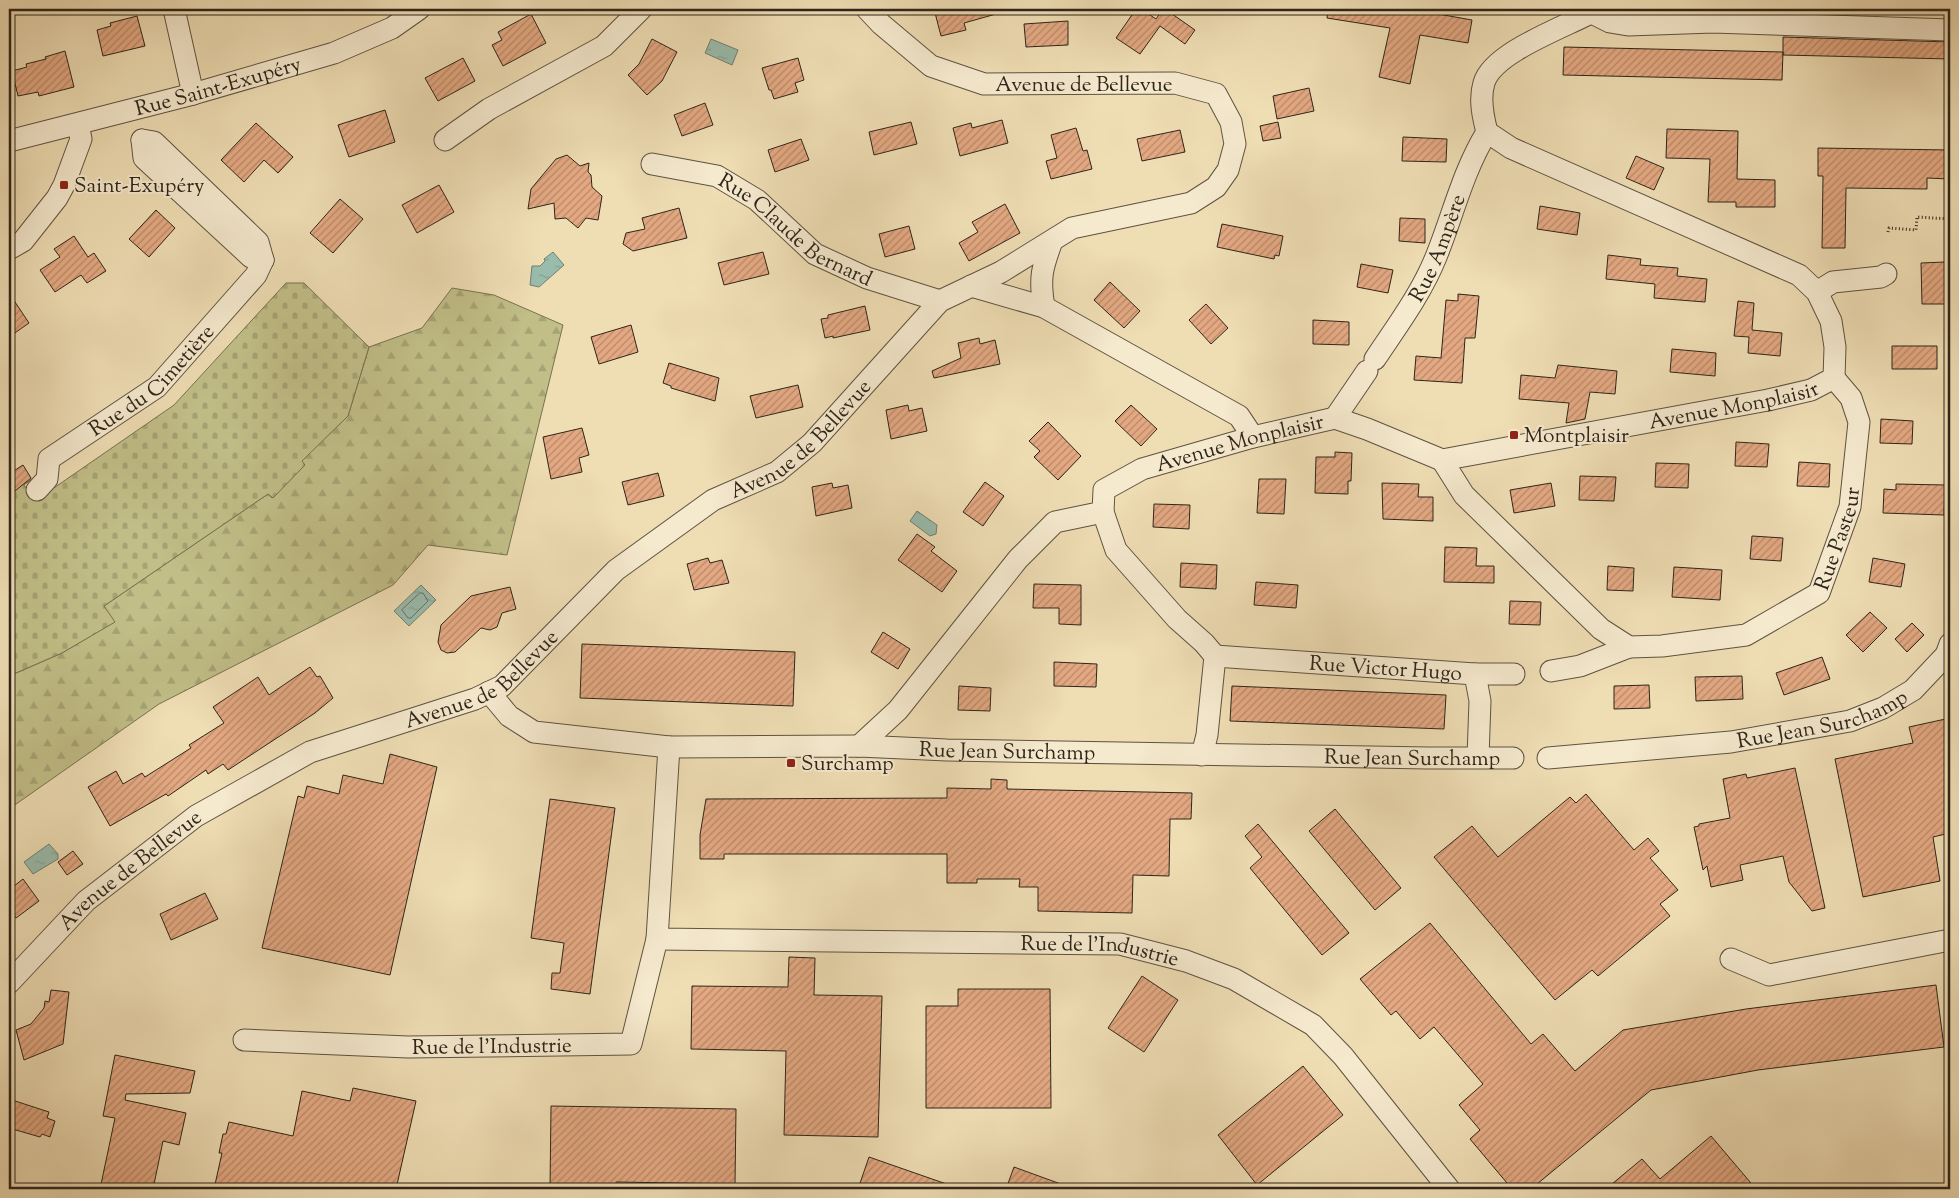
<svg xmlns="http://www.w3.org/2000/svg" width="1959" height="1198" font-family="'Sorts Mill Goudy',serif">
	<defs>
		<pattern id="forest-firs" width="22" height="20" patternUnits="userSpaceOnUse" patternTransform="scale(1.25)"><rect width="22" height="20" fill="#c1be87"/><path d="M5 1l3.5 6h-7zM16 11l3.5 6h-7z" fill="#a6a374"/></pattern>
		<pattern id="cemetery-stones" width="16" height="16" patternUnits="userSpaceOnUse" patternTransform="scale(1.25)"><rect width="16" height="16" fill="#c1be87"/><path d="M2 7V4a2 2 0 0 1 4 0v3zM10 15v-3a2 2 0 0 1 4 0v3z" fill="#a6a374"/></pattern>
		<pattern id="water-ripples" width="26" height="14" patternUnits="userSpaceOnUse" patternTransform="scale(1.25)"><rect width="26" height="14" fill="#9abcad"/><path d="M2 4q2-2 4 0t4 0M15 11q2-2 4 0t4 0" fill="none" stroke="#85a194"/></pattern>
		<pattern id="building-hatch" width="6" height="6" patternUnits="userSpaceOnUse" patternTransform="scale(1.25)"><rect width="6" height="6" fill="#e4a982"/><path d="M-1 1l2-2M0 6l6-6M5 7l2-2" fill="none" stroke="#b9896a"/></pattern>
	</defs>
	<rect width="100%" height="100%" fill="#efddb4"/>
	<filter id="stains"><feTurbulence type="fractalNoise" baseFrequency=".004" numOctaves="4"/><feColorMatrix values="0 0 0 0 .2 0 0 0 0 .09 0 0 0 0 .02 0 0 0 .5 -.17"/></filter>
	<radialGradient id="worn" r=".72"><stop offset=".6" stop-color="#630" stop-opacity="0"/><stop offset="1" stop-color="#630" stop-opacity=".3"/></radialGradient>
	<path fill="url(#forest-firs)" stroke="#787250" d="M452 288 494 295 563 325 507 555 428 545 393 585 159 704 9 809V676L62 653 114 622 104 606 268 494 272 498 305 465 301 461 348 416 369 347 422 328Z"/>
	<path fill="url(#cemetery-stones)" stroke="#787250" d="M286 283H304L369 347 348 416 302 461 305 465 273 498 268 494 104 606 115 622 62 653 9 676V493L32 479 24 485 35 501 174 405Z"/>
	<path fill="url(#water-ripples)" stroke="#6f8072" d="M711 39 738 50 732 65 705 53Z
		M553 252 564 265 539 287 530 285 532 266H540L545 261 544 259Z
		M917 511 937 525 936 534 930 536 910 521Z
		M421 585 436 600 409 626 394 611Z
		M49 844 58 854V859L33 874 24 862Z"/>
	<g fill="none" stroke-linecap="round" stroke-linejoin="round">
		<path stroke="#647064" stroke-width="1" d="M420 593H423L428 601 411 618H408L402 610Z"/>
	</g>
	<path fill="url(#building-hatch)" stroke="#2e251a" d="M934 9H995L996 14 964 23 966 30 941 36Z
		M1136 9H1141L1156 19 1163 9H1165L1195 30 1185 44 1160 26 1140 54 1116 38Z
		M1328 9H1410L1472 20 1468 43 1420 35 1410 84 1379 77 1390 28 1327 18Z
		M531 14 546 43 503 66 492 45 502 40 498 32Z
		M137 16 145 46 103 56 97 30 111 26 110 23Z
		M1068 21V45L1026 47 1024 24Z
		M1783 37 1950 42V59L1783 55Z
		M652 39 677 52 662 81 647 95 628 75 639 64Z
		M1564 47 1783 52 1782 80 1563 75Z
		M65 51 74 87 39 96 38 92 18 96 12 71 27 67 26 64 46 59 45 57Z
		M463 58 475 81 438 101 425 78Z
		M798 58 804 80 795 83 798 92 774 99 771 90H769L762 68Z
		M1309 88 1314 111 1277 119 1273 96Z
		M705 103 713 125 682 136 674 115Z
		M385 110 395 142 349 157 338 125Z
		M1002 120 1008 143 960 156 953 128 971 123 972 128Z
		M911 122 917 144 874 155 869 132Z
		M1278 122 1281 138 1263 141 1260 126Z
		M256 123 293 157 278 173 264 160 244 182 221 160Z
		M1076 128 1083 151 1087 150 1092 169 1051 179 1046 161 1057 158 1051 135Z
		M1667 129 1738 131 1737 179 1775 180V207H1736V202H1708L1710 159 1666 158Z
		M1180 130 1185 152 1142 161 1137 139Z
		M1403 137 1447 139 1446 162 1402 161Z
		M801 139 809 160 775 172 768 150Z
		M1818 148 1950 150V179L1927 178V189L1846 188 1845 248H1822L1823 176H1818Z
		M567 155 580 166 589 163 588 172 591 175 592 187 602 196 598 220 586 218 578 228 566 218 555 219 554 203 528 209 531 189 556 159Z
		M1636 156 1664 168 1654 190 1626 178Z
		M439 185 454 212 417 233 402 205Z
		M340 199 363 219 333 253 310 233Z
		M1005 204 1020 233 969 261 959 243 978 232 972 222Z
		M1540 206 1580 213 1577 235 1537 229Z
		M679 208 687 238 633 251 623 244 626 233 645 229 642 218Z
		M156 210 175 228 149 257 129 239Z
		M1400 218 1425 219V243L1399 241Z
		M1222 224 1283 236 1279 256 1275 255 1274 259 1217 247Z
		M909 226 915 249 885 257 879 234Z
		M74 236 88 257 94 253 106 271 87 283 81 275 55 292 40 270 60 257 54 249Z
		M763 252 769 274 724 285 718 263Z
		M1608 255 1641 259 1640 265 1678 268 1677 276 1707 279 1705 302 1654 298 1655 284 1606 279Z
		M1945 262 1946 304H1922L1921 263Z
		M1361 264 1393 270 1388 293 1357 287Z
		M1110 282 1140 311 1124 328 1094 300Z
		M9 293 29 323 9 337Z
		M1458 294 1479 296 1475 338H1465L1462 383 1414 380 1416 356 1441 358 1446 300 1458 301Z
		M1738 301 1754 303 1752 330 1782 333 1780 356 1748 353 1749 337 1734 336Z
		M1206 304 1228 328 1211 344 1189 320Z
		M865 306 870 330 833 338V336L825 338 821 319 828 318V315Z
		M1313 320 1349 322V345L1313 344Z
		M631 325 638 352 599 364 591 337Z
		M979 338 980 344 995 340 1000 364 934 378 932 371 961 358 958 343Z
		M1892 346H1937V369H1892Z
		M1672 349 1716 353 1715 376 1670 372Z
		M669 363 719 378 715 401 671 388V386L663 383Z
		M1558 365 1617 371 1615 394 1590 392 1585 419 1566 423 1569 403 1519 399 1521 375 1555 378Z
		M798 385 803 407 756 418 750 396Z
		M908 405 909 411 922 408 927 431 891 439 886 410Z
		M1131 405 1157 429 1141 446 1115 421Z
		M1881 419 1913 421 1912 444 1880 443Z
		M1048 422 1081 456 1058 480 1034 457 1040 451 1029 441Z
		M582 428 589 455 579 458 582 472 551 479 543 437Z
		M1736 442 1769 444 1767 467 1735 466Z
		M1335 452 1352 453 1351 481H1348V494L1315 493 1316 457H1335Z
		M1799 462 1830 464 1829 487 1797 486Z
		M1656 463 1689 464 1688 488 1655 487Z
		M23 465 31 478 15 491 9 482V474Z
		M658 473 664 496 628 505 622 482Z
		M1580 476 1616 477 1614 501 1579 500Z
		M1259 479H1286L1284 514 1257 513Z
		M985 482 1004 496 983 526 963 512Z
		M832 483 833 488 848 485 852 508 816 516 812 487Z
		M1382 483 1419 484 1418 497H1433V521L1383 519Z
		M1551 483 1555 506 1514 513 1510 490Z
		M1896 484 1945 485 1944 515 1883 513 1884 489 1896 490Z
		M1154 504 1190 505 1189 529 1153 527Z
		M917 534 935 547 931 551 957 571 942 592 898 560Z
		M1752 536 1783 538 1781 561 1750 559Z
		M1445 547 1477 548 1476 566H1494V583L1444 582Z
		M708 558 710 563 722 560 729 583 694 590 687 564Z
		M1873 558 1905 564 1901 587 1869 582Z
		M1181 563 1217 565 1216 589 1180 587Z
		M1608 566 1634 568 1633 591 1607 590Z
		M1674 567 1722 570 1720 600 1672 597Z
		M1256 582 1298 585 1296 608 1254 605Z
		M1034 584 1081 585V625L1059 624V608H1033Z
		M510 587 516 609 502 613 497 627 490 630 481 628 455 652 447 653 441 650 438 642 441 625 471 596Z
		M1510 601 1541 602 1540 625 1509 624Z
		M1870 612 1887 628 1863 652 1846 635Z
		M1912 623 1924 635 1907 652 1895 639Z
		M883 632 910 649 898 669 871 652Z
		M582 644 795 652 793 706 580 698Z
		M1822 657 1830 679 1784 695 1776 673Z
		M1054 662 1097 664 1096 687 1054 686Z
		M310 667 317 677 320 676 333 698 315 713 228 770 223 764 208 774 206 770 168 796 166 794 110 826 88 787 116 771 123 784 142 773 145 777 191 748 189 745 224 723 213 707 258 677 269 695Z
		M1742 676 1743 699 1696 701 1695 677Z
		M1649 685 1650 708 1614 709V686Z
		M959 686 991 688 990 711 958 710Z
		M1232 686 1446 695 1444 729 1230 721Z
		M1950 718V833L1933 837 1940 881 1863 897 1835 759 1913 743 1909 727Z
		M390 754 437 767 390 975 262 948 298 796 304 798 307 786 339 794 343 775 383 784Z
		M1795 768 1825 908 1812 911 1789 882 1783 856 1740 865 1743 880 1711 887 1707 866 1703 870 1694 827 1699 826V824L1730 818 1723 779 1746 774 1747 778Z
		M991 779 1007 780V789L1192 793 1191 819H1170L1169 876 1133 875 1132 913 1038 911V887H1019L1020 879H977V883H947V854H724V859H700V835L706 799 947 798V788L991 789Z
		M1586 794 1634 850 1648 838 1659 851 1650 858 1678 890 1660 904 1670 916 1598 976 1592 970 1555 1000 1434 857 1472 826 1498 857 1570 797 1576 803Z
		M550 799 615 808 590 994 551 989 552 973H560L564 943 531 938Z
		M1335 809 1401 888 1375 910 1309 831Z
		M1258 824 1349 933 1322 955 1250 868 1262 857 1245 836Z
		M73 851 83 864 67 875 58 862Z
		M23 879 39 901 16 918 9 909V890Z
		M205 893 218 919 171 940 160 914Z
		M1430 923 1531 1044 1543 1034 1575 1071 1623 1030 1746 1009 1936 985 1944 1047 1758 1070 1651 1090 1531 1189H1512L1470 1139 1480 1130 1459 1105 1483 1084 1434 1027 1420 1039 1396 1011 1391 1015 1360 979Z
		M789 957 815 958 814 995 882 996 878 1137 784 1135 786 1051 691 1049 692 986 788 987Z
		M1142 976 1178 1000 1144 1052 1108 1028Z
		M958 989H1050L1051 1108H926V1006H958Z
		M51 990 69 992 63 1044 24 1060 16 1030 31 1024 44 1008 45 1001 49 1002Z
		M115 1055 195 1071 190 1093 126 1094 125 1100 186 1113 179 1145 163 1141 153 1189H100L115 1118 103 1116Z
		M1303 1066 1343 1115 1257 1185 1218 1135Z
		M353 1088 416 1101 396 1189H214L222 1153H219L223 1134H226L229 1122 293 1136 302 1091 350 1101Z
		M9 1099 49 1112 47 1118 55 1121 50 1137 42 1134 40 1137 9 1128Z
		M551 1106 736 1109 735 1184 616 1182V1189H550Z
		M1711 1136 1756 1189H1606L1642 1159 1660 1179Z
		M869 1157 955 1187 954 1189H858Z
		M1014 1167 1069 1187V1189H1006Z"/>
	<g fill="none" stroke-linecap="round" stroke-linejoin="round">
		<defs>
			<g id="minor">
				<path d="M174 9 193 94"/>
				<path d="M1592 13 1610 22 1628 25 1713 22 1950 30"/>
				<path d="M142 140 144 158 251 257 263 260"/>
				<path d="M142 140 154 142 258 242 263 260"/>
				<path d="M445 140 489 109 604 46 641 9"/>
				<path id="s1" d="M9 141 193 94 334 53 392 28 419 9"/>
				<path id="s2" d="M652 164 717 176 757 200 815 254 867 278 940 301"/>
				<path d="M9 249 23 241 57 198 64 185 81 139 78 124"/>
				<path d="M971 286 1044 307 1239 416 1253 437"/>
				<path d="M1817 292 1833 282 1881 277 1886 274"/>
				<path d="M1044 307C1039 278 1042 268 1052 241"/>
				<path id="s3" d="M1375 359C1397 326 1421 294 1436 257 1453 215 1463 171 1487 132"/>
				<path d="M1335 418 1367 371"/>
				<path id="s4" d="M1442 460 1464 495 1601 629 1629 647 1662 646 1746 635 1819 593 1850 507 1859 422 1851 398 1834 378"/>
				<path id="s5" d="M37 490 47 479 49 459 157 387 256 275 263 260"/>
				<path d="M1103 512 1116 550 1177 619 1204 643 1215 656 1207 735 1202 755"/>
				<path id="s6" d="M1215 656 1475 674 1480 701 1478 757"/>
				<path d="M1551 671 1580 666 1629 647"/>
				<path d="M1475 674H1514"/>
				<path id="s7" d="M489 692 509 716 534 732 669 747 859 746 947 750 1428 758H1513"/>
				<path id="s8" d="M859 746 898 710 1018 559 1055 522 1103 512 1104 490 1142 469 1253 437 1335 418 1367 429 1442 460 1768 400 1811 390 1834 378 1835 347 1831 321 1817 292 1799 275 1511 148 1487 132C1483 117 1479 99 1484 83 1493 51 1571 25 1598 9"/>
				<path id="s9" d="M669 747 657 939 1120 944 1186 961 1234 979 1313 1025 1343 1056 1449 1189"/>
				<path id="s10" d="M1548 758 1731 742 1850 721 1883 708 1913 690 1946 655 1950 644"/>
				<path d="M1731 959 1769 975 1950 940"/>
				<path id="s11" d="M9 983 86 901 196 816 310 752 475 699 502 686 616 570 713 500 777 472 812 443 940 301 1001 272 1072 228 1191 203 1216 187 1228 170 1235 144 1231 122 1216 94 1175 83 984 84 931 66 881 24 867 9"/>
				<path id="s12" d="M244 1040 408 1047 631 1044 657 939"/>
			</g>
		</defs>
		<use href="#minor" stroke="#5e5340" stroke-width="23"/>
		<path stroke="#2e251a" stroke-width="3" stroke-dasharray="1 2.5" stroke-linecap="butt" d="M1888 232 1889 228 1916 230 1917 217 1950 219"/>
		<use href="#minor" stroke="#f5e9ce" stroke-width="21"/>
	</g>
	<g fill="#8f2418" stroke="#f5e9ce" stroke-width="2">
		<rect x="59" y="180" width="10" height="10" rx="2.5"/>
		<rect x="1509" y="430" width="10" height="10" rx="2.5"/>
		<rect x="786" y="758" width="10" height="10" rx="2.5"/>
	</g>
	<g text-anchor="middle" stroke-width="4" stroke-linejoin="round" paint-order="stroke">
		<g font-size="21" fill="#2e251a" stroke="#f5e9ce">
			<text x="1084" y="91">Avenue de Bellevue</text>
			<text dy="7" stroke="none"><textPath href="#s1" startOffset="216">Rue Saint-Exupéry</textPath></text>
			<text dy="7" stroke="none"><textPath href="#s2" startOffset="162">Rue Claude Bernard</textPath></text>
			<text dy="7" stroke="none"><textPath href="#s3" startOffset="128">Rue Ampère</textPath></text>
			<text dy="7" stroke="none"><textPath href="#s5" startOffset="165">Rue du Cimetière</textPath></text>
			<text dy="7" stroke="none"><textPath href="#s8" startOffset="1024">Avenue Monplaisir</textPath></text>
			<text dy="7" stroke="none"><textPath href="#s11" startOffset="976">Avenue de Bellevue</textPath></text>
			<text dy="7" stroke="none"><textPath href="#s8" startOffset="514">Avenue Monplaisir</textPath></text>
			<text dy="7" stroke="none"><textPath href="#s4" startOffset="526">Rue Pasteur</textPath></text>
			<text dy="7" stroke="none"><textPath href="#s6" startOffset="171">Rue Victor Hugo</textPath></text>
			<text dy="7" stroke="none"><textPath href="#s11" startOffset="571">Avenue de Bellevue</textPath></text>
			<text dy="7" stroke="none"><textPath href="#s10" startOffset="278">Rue Jean Surchamp</textPath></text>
			<text dy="7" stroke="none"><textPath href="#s7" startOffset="535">Rue Jean Surchamp</textPath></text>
			<text dy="7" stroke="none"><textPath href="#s7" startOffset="940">Rue Jean Surchamp</textPath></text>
			<text dy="7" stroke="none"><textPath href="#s11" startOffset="166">Avenue de Bellevue</textPath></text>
			<text dy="7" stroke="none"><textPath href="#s9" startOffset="636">Rue de l'Industrie</textPath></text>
			<text dy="7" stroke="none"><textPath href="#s12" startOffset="248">Rue de l'Industrie</textPath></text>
		</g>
		<g font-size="21" fill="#2e251a" stroke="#f5e9ce" text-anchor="start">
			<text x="74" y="192">Saint-Exupéry</text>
			<text x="1524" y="442">Montplaisir</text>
			<text x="801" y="770">Surchamp</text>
		</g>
	</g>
	<rect width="1959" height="1198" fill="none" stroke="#efddb4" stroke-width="30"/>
	<rect x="10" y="10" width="1939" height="1178" fill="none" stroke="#2e251a" stroke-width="2.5"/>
	<rect x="15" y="15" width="1929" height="1168" fill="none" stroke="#2e251a"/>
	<rect width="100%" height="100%" filter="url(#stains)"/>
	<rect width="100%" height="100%" fill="url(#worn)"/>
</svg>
